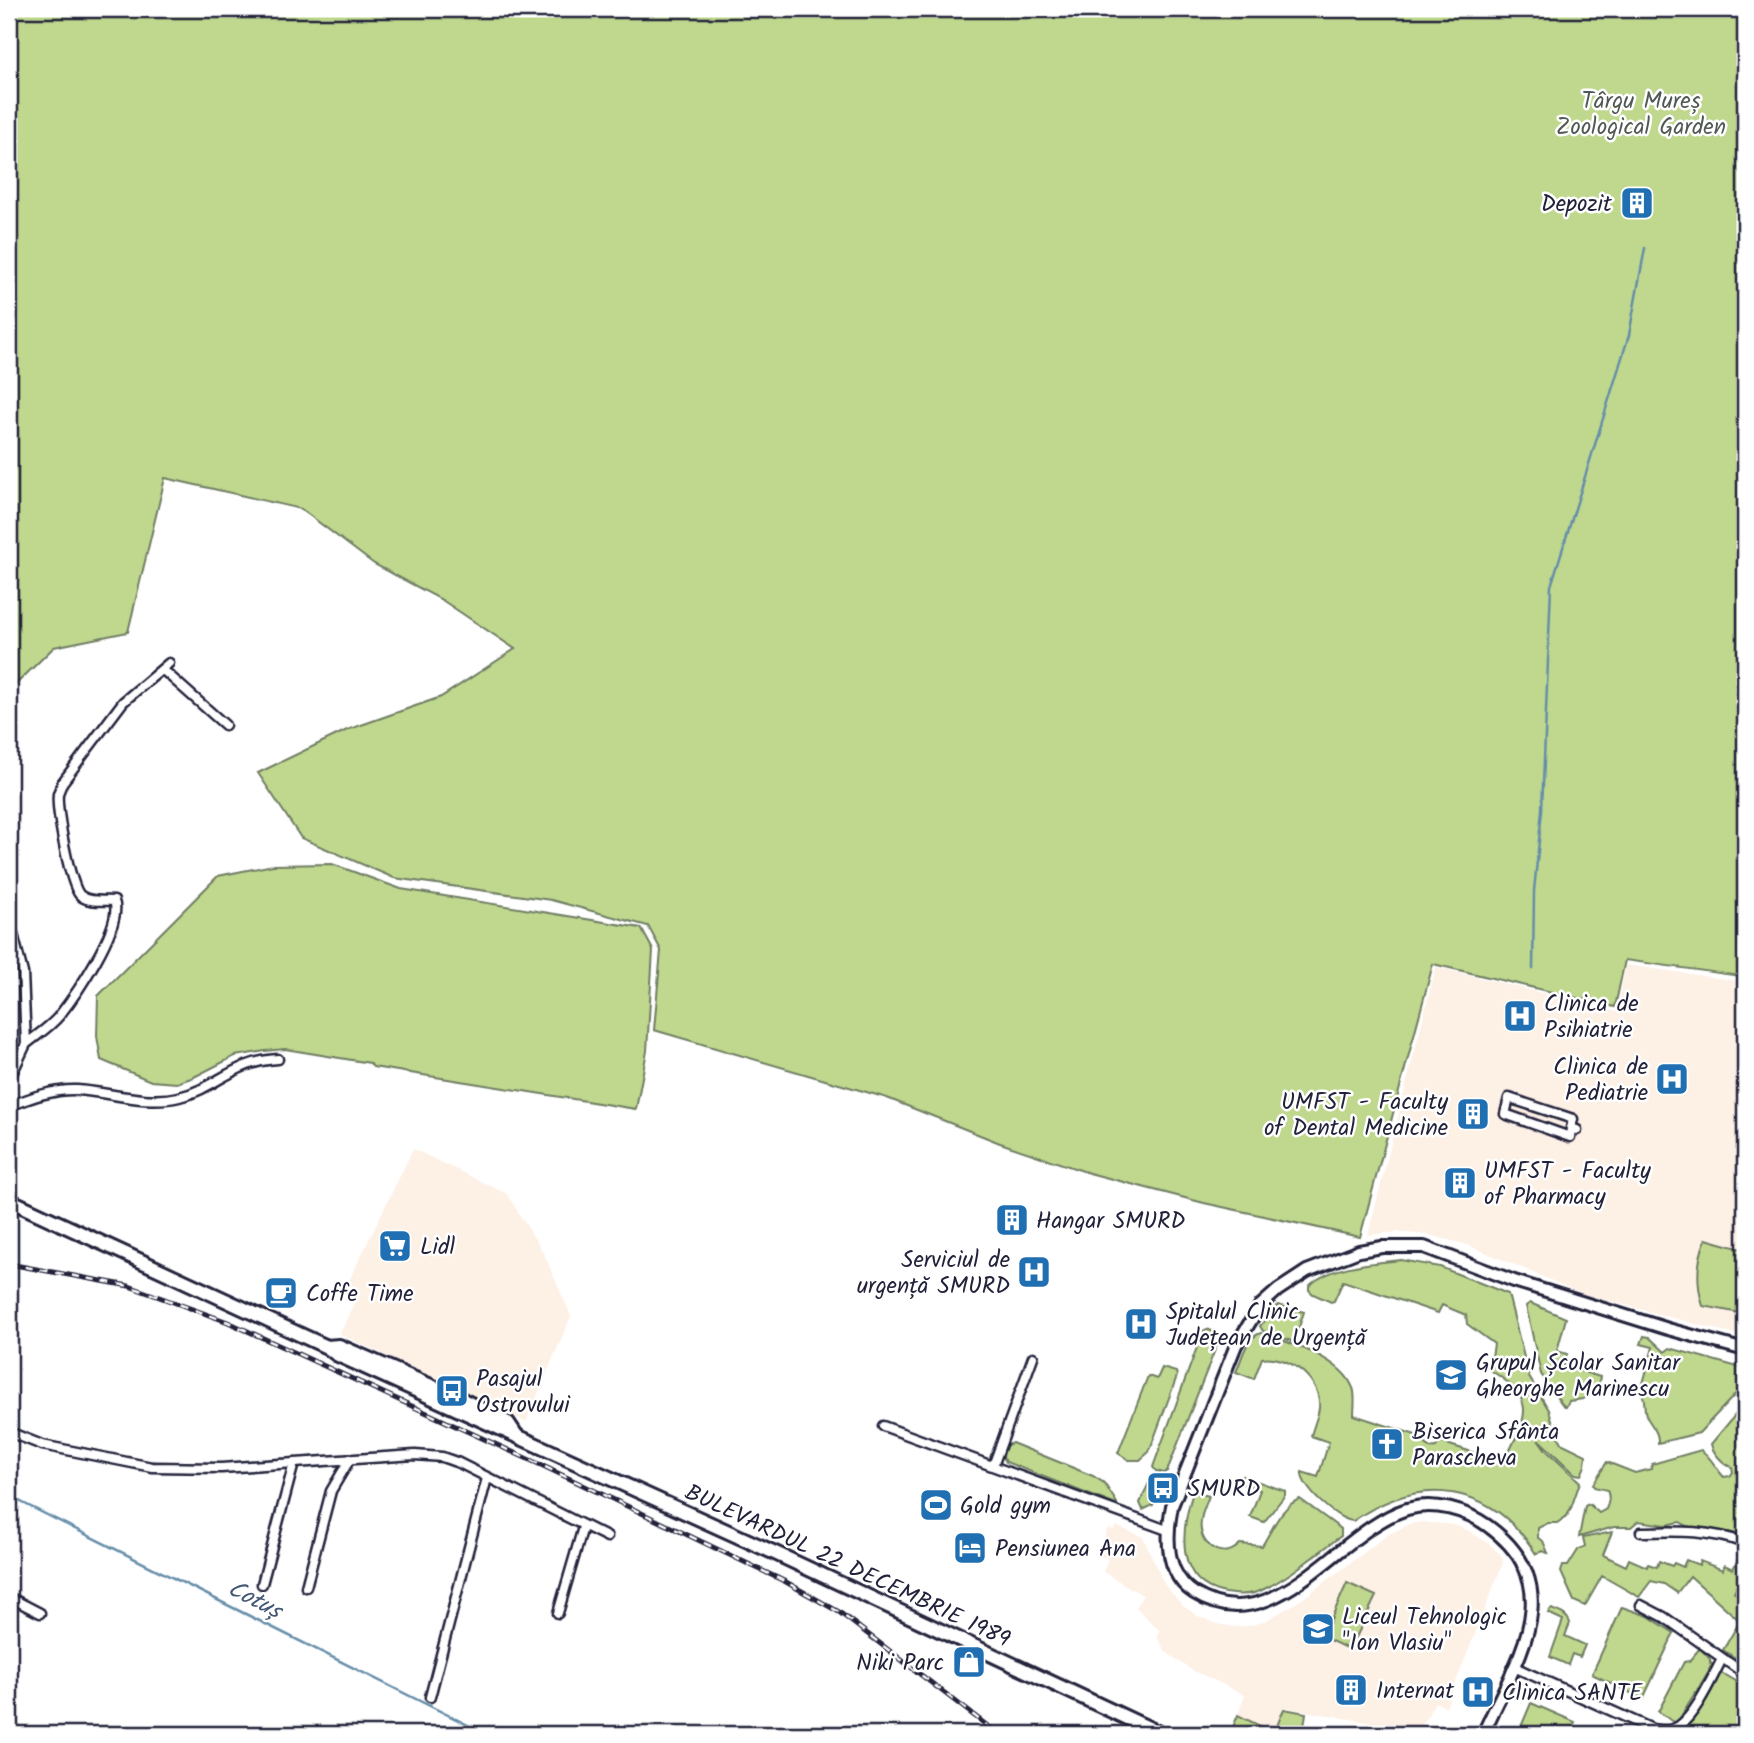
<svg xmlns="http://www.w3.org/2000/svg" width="1754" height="1743" font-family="Kalam,sans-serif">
	<rect width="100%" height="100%" fill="#fff"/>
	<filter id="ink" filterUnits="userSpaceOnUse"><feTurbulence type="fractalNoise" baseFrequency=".0143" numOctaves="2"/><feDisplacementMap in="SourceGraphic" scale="14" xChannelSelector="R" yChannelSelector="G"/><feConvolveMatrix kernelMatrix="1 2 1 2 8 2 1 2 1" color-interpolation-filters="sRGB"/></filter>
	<g filter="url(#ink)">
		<path fill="#fdf0e5" d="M1626 965 1745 982V1337L1583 1294 1468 1245 1429 1235 1397 1232 1368 1235 1436 967 1617 1012Z
			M413 1149 507 1194 544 1254 571 1316 526 1422 340 1334 361 1291 347 1285Z
			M1422 1522 1454 1525 1469 1531 1489 1544 1502 1556 1503 1563 1446 1707 1435 1702 1417 1734 1411 1730 1284 1707 1273 1732 1238 1714 1245 1695 1190 1669 1166 1652 1157 1637 1160 1631 1136 1607 1143 1595 1103 1572 1108 1559 1098 1555 1108 1528 1114 1530 1116 1526 1143 1537 1164 1584 1183 1606 1198 1616 1217 1624 1234 1627 1248 1626 1265 1621 1301 1600 1389 1534 1410 1524Z"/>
		<path fill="#bfd88e" stroke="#707d64" stroke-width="2" d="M9 9H1745V957L1740 976 1625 960 1615 1007 1433 964 1360 1237 1204 1203 1089 1173 1000 1143 887 1098 654 1030 661 950 648 926 551 900 394 878 301 838 258 773 347 730 441 697 515 649 442 600 374 564 301 509 165 478 128 632 54 647 9 691Z
			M332 864 401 889 641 928 653 950 647 1051 636 1109 373 1067 370 1063 285 1049 265 1051 235 1056 194 1077 177 1083 151 1081 101 1060 97 1036 98 996 218 876 273 865Z
			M1706 1239 1745 1250V1314L1703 1306C1696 1283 1696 1262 1706 1239Z
			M1401 1260 1440 1267 1508 1294 1529 1377 1549 1410 1556 1433 1563 1444 1586 1455 1585 1466 1581 1475 1575 1474 1538 1439 1546 1450 1580 1482 1571 1508 1567 1516 1557 1523H1548L1538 1528V1538L1543 1541 1548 1553 1542 1551 1536 1554C1492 1483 1420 1474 1353 1521 1338 1521 1300 1487 1302 1472L1318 1477 1329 1442 1311 1436C1313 1427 1318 1417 1319 1408 1322 1380 1289 1354 1262 1358L1254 1379 1236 1372C1242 1359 1246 1337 1261 1333 1289 1343 1341 1357 1353 1388 1356 1395 1354 1407 1354 1415L1425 1438 1426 1444 1430 1448 1436 1447 1440 1442 1504 1462C1526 1417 1540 1401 1490 1370L1494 1344 1467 1324 1466 1315 1442 1305 1438 1313 1343 1281 1334 1301 1331 1302 1313 1294 1309 1290V1286C1331 1265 1373 1263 1401 1260Z
			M1530 1303 1566 1318 1557 1351 1567 1354 1564 1366 1600 1377 1597 1391 1583 1399 1569 1401 1566 1407 1562 1404 1541 1374 1526 1306Z
			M1278 1305 1304 1312 1294 1342 1263 1331 1260 1326Z
			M1207 1329 1219 1334 1220 1337 1167 1471 1164 1473 1156 1471 1153 1467 1203 1331Z
			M1644 1336 1649 1337 1665 1352 1670 1348 1745 1369V1384L1699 1433 1658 1443C1659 1431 1650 1425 1646 1415 1643 1406 1646 1399 1641 1391L1653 1347 1641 1344Z
			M1162 1368 1176 1372 1177 1376 1149 1452 1140 1460H1129L1118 1453 1148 1376 1157 1379Z
			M1745 1403V1536C1725 1528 1696 1533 1680 1522L1666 1525 1638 1521 1631 1527H1614L1579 1537 1585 1506 1589 1504 1599 1513 1606 1509C1609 1502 1610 1497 1607 1490L1594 1487 1593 1484 1607 1462 1635 1473 1651 1469 1652 1464 1701 1450C1712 1458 1716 1469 1724 1477L1730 1476 1733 1472 1732 1467C1723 1464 1713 1453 1711 1444Z
			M1012 1443 1093 1476 1104 1483 1117 1503 1116 1505 1006 1462 1001 1453 1002 1447Z
			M1152 1476 1162 1480 1153 1505 1143 1510 1140 1503Z
			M1242 1476 1285 1491V1495L1264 1522 1250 1517 1260 1490 1240 1483Z
			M1193 1492 1209 1496C1205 1506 1199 1519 1201 1530 1204 1550 1226 1559 1240 1544L1262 1546C1272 1530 1282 1505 1300 1499L1341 1529V1536C1316 1554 1290 1577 1262 1590 1250 1596 1237 1595 1225 1593 1174 1583 1181 1529 1193 1492Z
			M1612 1532 1603 1555 1626 1566 1629 1559 1647 1567 1648 1564 1657 1567 1659 1561 1672 1566 1674 1563 1683 1567 1686 1560 1699 1565 1700 1561 1723 1570 1724 1565 1733 1569 1741 1553H1745V1568L1734 1592 1745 1599V1664L1723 1650 1740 1621 1690 1576 1677 1593 1664 1584 1651 1581 1639 1597 1602 1576 1585 1606 1574 1601 1561 1572 1563 1566H1568L1578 1550 1585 1546 1583 1538Z
			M1347 1583 1376 1596 1350 1650 1323 1637Z
			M1622 1607 1648 1616 1674 1633 1643 1699 1592 1674Z
			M1551 1609C1559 1612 1567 1614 1570 1623L1565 1636 1585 1645 1580 1657 1572 1654 1568 1665 1550 1657 1563 1620 1548 1613Z
			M1700 1648 1710 1659 1712 1667 1678 1721 1674 1722 1658 1712 1684 1662 1689 1661Z
			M1719 1674H1723L1745 1687V1734H1682Z
			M1531 1703 1575 1722 1570 1734 1560 1731 1558 1734H1518Z
			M1284 1709 1306 1713 1303 1734H1230L1238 1715 1274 1733Z"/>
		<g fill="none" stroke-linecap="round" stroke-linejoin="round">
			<path stroke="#658da9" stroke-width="2.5" d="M1533 969 1534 891 1542 810 1551 586 1629 335 1645 248
				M9 1496 486 1734"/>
			<defs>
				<path id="street" d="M162 669 225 725
					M9 918 23 973 26 1044 9 1080
					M26 1044C37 1035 50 1027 59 1016 75 996 124 925 114 901 103 900 90 903 81 896 70 889 56 808 58 794 59 790 61 787 62 783L123 702 169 663
					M9 1106C30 1098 53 1089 77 1090 109 1092 146 1105 179 1097 217 1088 233 1061 278 1059
					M1571 1128 1570 1137 1505 1114 1509 1098 1573 1119 1571 1128 1577 1130
					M883 1426 1167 1530
					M9 1432 42 1445 152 1467 221 1468 415 1455 442 1457 459 1463 607 1537
					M993 1466 1033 1357
					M1641 1532C1681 1531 1707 1530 1745 1543
					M262 1584 294 1463
					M306 1587 331 1491 350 1459
					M9 1597 40 1613
					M1641 1605 1664 1617 1745 1674
					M558 1613 583 1527
					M1514 1667 1652 1729C1662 1730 1671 1732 1679 1726 1696 1714 1712 1678 1722 1659
					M430 1697 487 1478"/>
				<path id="secondary" d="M1483 1734C1515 1661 1572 1587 1488 1526 1466 1510 1434 1501 1407 1509 1337 1531 1275 1644 1194 1593 1165 1574 1166 1536 1172 1506L1236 1345 1260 1306 1278 1290 1307 1271 1359 1251 1382 1247H1424L1514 1281 1668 1329 1745 1350"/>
				<path id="primary" d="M9 1200 327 1347 336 1354 775 1553 1161 1734
					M327 1347 339 1346 461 1399 508 1423 516 1435"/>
			</defs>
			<use href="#street" stroke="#22223b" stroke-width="13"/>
			<use href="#secondary" stroke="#22223b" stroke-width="16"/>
			<use href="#primary" stroke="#22223b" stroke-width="18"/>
			<use href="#street" stroke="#fff" stroke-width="8"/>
			<use href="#secondary" stroke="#fff" stroke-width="10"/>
			<use href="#primary" stroke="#fff" stroke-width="12"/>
			<defs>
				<path id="rail" d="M9 1264 129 1286 228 1322 541 1465 786 1582 839 1612 998 1734"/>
			</defs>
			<use href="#rail" stroke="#22223b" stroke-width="5"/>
			<use href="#rail" stroke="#fff" stroke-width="2.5" stroke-dasharray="8" stroke-linecap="butt"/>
		</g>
	</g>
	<defs>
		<symbol id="building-square" viewBox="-11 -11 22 22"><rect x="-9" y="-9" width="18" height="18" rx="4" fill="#1f6fb2" stroke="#fff"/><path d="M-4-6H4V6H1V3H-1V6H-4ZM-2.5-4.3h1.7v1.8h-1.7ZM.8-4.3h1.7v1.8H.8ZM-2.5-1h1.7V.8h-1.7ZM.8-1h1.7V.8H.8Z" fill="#fff"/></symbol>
		<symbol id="hospital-square" viewBox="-11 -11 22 22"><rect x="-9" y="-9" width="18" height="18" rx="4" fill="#1f6fb2" stroke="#fff"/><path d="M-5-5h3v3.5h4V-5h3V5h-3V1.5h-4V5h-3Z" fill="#fff"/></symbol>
		<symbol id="supermarket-square" viewBox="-11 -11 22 22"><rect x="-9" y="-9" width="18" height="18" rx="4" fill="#1f6fb2" stroke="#fff"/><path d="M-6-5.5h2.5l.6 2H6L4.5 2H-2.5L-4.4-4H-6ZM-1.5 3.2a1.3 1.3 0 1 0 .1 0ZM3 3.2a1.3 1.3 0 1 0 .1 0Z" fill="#fff"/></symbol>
		<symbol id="cafe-square" viewBox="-11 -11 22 22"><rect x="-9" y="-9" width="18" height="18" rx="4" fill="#1f6fb2" stroke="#fff"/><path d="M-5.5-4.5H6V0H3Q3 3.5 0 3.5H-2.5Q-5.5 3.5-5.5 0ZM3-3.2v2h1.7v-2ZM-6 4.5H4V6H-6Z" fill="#fff"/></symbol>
		<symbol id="school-square" viewBox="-11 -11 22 22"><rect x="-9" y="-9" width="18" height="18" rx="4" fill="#1f6fb2" stroke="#fff"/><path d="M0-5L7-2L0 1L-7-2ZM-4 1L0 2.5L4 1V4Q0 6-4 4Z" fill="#fff"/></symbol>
		<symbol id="bus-square" viewBox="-11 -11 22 22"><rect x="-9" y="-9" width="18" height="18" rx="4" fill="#1f6fb2" stroke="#fff"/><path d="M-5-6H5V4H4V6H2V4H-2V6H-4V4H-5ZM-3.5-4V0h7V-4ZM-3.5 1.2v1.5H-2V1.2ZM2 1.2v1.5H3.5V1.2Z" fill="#fff"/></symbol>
		<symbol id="church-square" viewBox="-11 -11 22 22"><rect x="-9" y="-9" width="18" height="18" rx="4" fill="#1f6fb2" stroke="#fff"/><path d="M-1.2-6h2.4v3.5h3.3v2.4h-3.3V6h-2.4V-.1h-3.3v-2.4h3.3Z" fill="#fff"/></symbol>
		<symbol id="stadium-square" viewBox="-11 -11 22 22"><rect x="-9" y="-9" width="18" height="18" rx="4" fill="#1f6fb2" stroke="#fff"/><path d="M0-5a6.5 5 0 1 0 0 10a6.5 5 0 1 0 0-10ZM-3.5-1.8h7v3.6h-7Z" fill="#fff"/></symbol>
		<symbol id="hotel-square" viewBox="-11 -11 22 22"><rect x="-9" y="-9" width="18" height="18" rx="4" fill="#1f6fb2" stroke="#fff"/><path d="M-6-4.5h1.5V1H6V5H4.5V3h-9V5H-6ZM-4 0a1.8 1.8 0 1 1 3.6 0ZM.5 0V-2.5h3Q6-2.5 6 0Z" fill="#fff"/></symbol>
		<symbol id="shop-square" viewBox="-11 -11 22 22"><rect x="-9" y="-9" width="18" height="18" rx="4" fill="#1f6fb2" stroke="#fff"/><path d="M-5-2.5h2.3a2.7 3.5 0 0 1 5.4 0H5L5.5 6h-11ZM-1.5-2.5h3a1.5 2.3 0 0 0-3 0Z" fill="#fff"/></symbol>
	</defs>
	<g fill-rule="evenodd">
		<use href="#building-square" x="1618" y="184" width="38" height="38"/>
		<use href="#hospital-square" x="1501" y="997" width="38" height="38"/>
		<use href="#hospital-square" x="1653" y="1060" width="38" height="38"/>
		<use href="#building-square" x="1454" y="1095" width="38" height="38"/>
		<use href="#building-square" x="1441" y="1164" width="38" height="38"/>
		<use href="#building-square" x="993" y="1201" width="38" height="38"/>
		<use href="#supermarket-square" x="376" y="1227" width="38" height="38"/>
		<use href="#hospital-square" x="1015" y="1253" width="38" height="38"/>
		<use href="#cafe-square" x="262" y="1274" width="38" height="38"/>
		<use href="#hospital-square" x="1122" y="1305" width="38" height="38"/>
		<use href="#school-square" x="1432" y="1356" width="38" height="38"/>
		<use href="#bus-square" x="433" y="1372" width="38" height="38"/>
		<use href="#church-square" x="1368" y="1425" width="38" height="38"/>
		<use href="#bus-square" x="1144" y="1469" width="38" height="38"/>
		<use href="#stadium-square" x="917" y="1486" width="38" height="38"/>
		<use href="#hotel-square" x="951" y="1529" width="38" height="38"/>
		<use href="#school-square" x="1299" y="1610" width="38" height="38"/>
		<use href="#shop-square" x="950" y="1643" width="38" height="38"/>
		<use href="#building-square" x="1332" y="1671" width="38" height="38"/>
		<use href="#hospital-square" x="1459" y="1673" width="38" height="38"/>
	</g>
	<g text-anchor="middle" stroke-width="5" stroke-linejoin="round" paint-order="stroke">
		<g font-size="23" fill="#515954" stroke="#fff">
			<text x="1641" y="108">Târgu Mureș<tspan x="1641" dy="26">Zoological Garden</tspan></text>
		</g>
		<g font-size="23" fill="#22223b" stroke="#fff" text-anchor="start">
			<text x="1612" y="211" text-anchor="end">Depozit</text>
			<text x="1544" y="1011">Clinica de<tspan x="1544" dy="26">Psihiatrie</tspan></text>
			<text x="1648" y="1074" text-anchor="end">Clinica de<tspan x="1648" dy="26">Pediatrie</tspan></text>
			<text x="1448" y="1109" text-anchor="end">UMFST - Faculty<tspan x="1448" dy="26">of Dental Medicine</tspan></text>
			<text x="1484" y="1178">UMFST - Faculty<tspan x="1484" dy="26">of Pharmacy</tspan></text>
			<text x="1036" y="1228">Hangar SMURD</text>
			<text x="420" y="1254">Lidl</text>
			<text x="1010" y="1267" text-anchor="end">Serviciul de<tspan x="1010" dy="26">urgență SMURD</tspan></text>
			<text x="306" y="1301">Coffe Time</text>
			<text x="1166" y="1319">Spitalul Clinic<tspan x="1166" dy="26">Județean de Urgență</tspan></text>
			<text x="1476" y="1370">Grupul Școlar Sanitar<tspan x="1476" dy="26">Gheorghe Marinescu</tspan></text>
			<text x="476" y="1386">Pasajul<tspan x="476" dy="26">Ostrovului</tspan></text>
			<text x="1412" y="1439">Biserica Sfânta<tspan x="1412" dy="26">Parascheva</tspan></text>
			<text x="1188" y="1496">SMURD</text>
			<text x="960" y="1513">Gold gym</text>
			<text x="995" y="1556">Pensiunea Ana</text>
			<text x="1342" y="1624">Liceul Tehnologic<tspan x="1342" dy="26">"Ion Vlasiu"</tspan></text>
			<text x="944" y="1670" text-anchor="end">Niki Parc</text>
			<text x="1376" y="1698">Internat</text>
			<text x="1502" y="1700">Clinica SANTE</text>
		</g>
		<g font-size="23" fill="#22223b" stroke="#fff">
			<text transform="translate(848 1565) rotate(25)" y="8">BULEVARDUL 22 DECEMBRIE 1989</text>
		</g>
		<g font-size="24" font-style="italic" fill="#435872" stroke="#fff">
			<text transform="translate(255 1599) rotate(27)" y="8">Cotuș</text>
		</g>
	</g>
	<rect width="1754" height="1743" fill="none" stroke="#fff" stroke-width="35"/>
	<rect x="18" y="18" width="1719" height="1708" fill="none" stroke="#22223b" stroke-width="2.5" filter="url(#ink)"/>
</svg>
